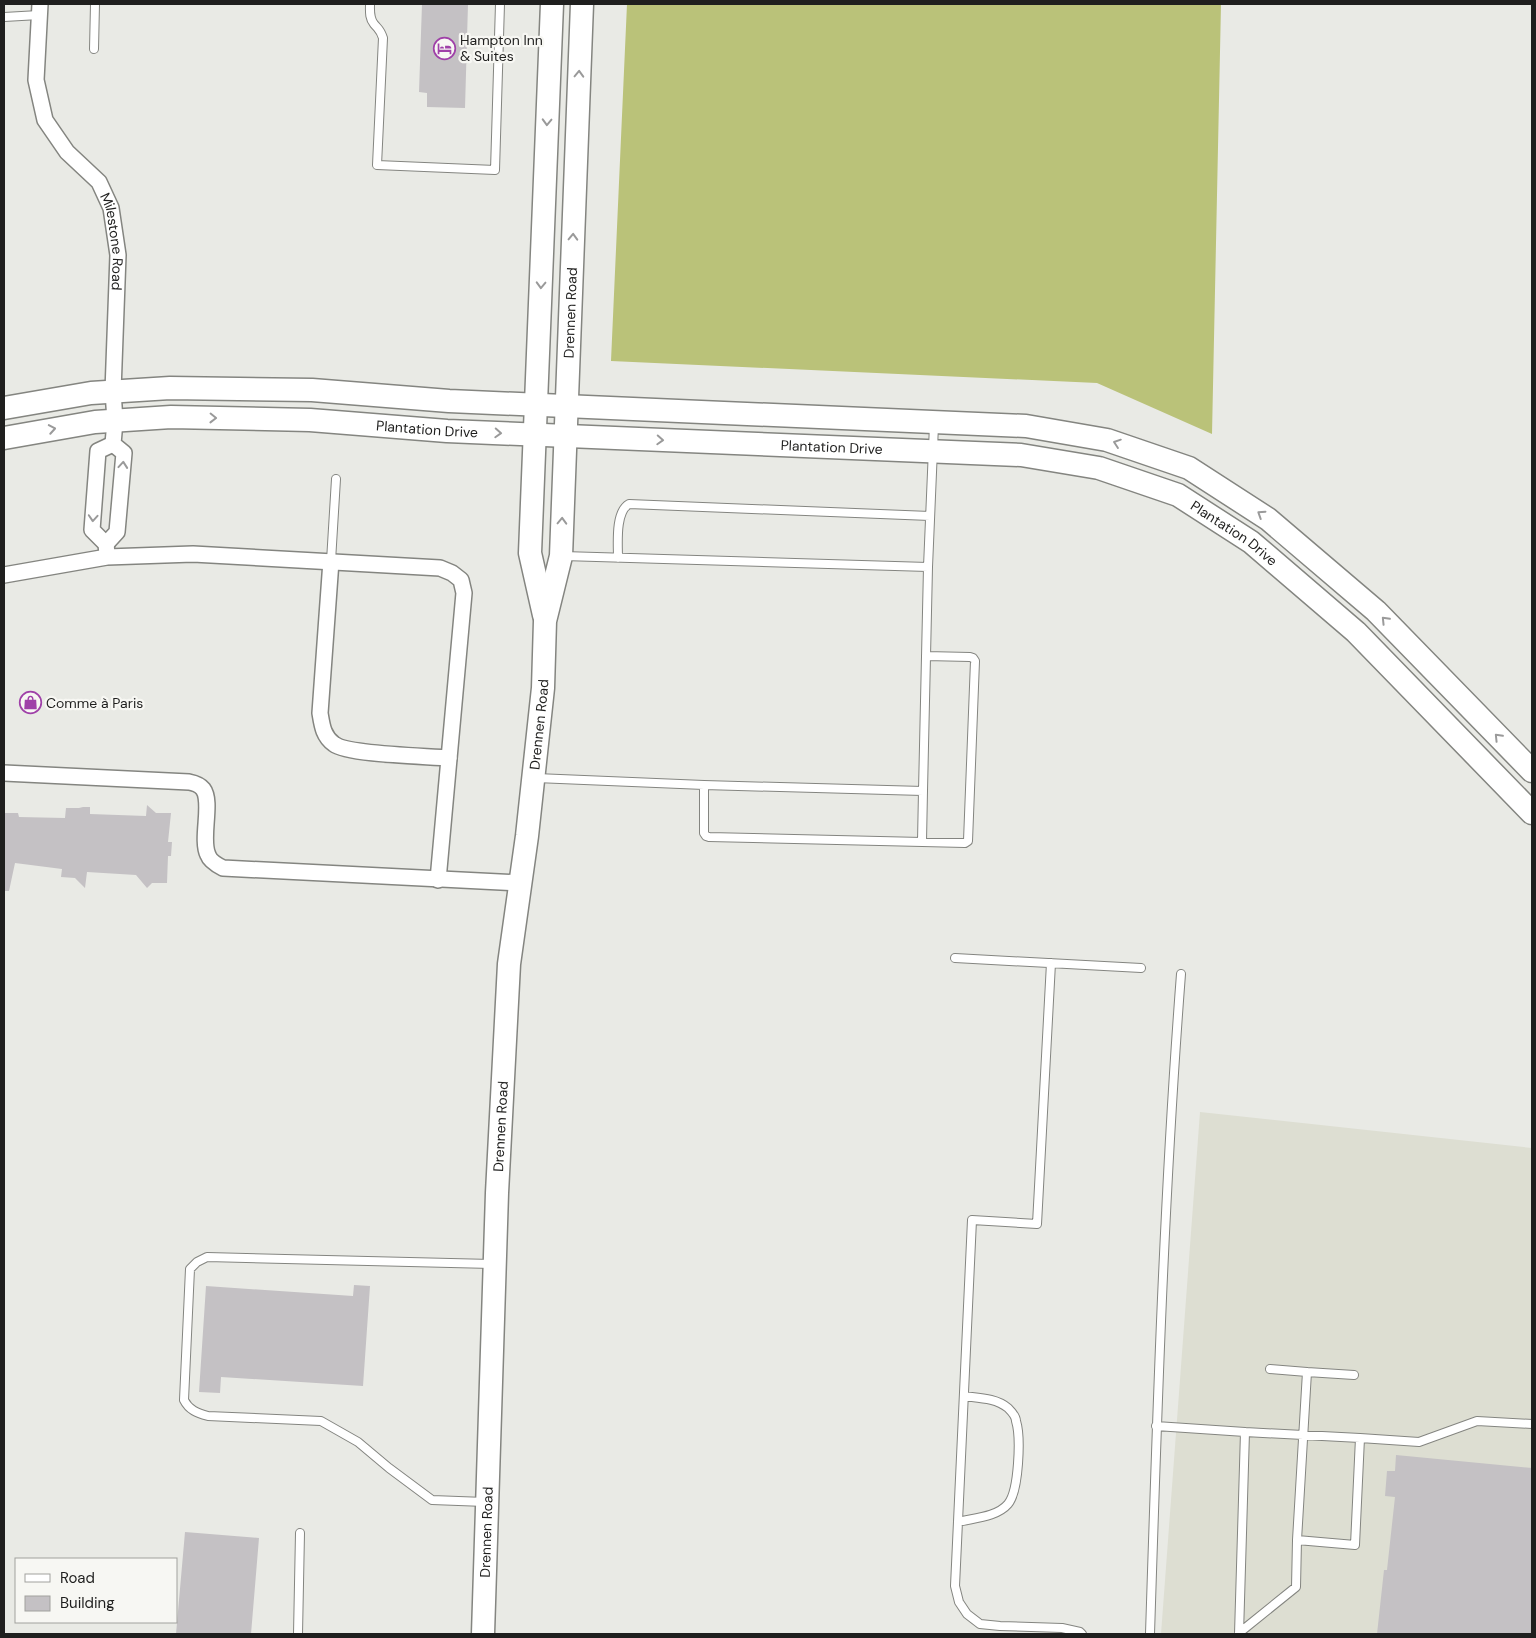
<svg xmlns="http://www.w3.org/2000/svg" width="1536" height="1638" font-family="'DM Sans',sans-serif">
	<rect width="100%" height="100%" fill="#e9eae5"/>
	<path fill="#ddded2" d="M1200 1112 1532 1148V1634H1161Z"/>
	<path fill="#bac279" d="M627 4H1221L1212 434 1097 383 611 361Z"/>
	<path fill="#c4c1c4" d="M422 4H468L465 108 427 107V93L419 92Z
		M147 805 156 813H171L168 842H172L171 856H168L167 883H152L147 888 136 875 87 872 85 888 75 878 61 877 62 869 15 863 9 891H4V813H18L19 817 65 818 66 808H79L83 807H90V814L146 816Z
		M354 1285 370 1286 363 1386 221 1377 220 1393 199 1392 206 1286 353 1296Z
		M1396 1455 1532 1468V1634H1377L1384 1570H1387L1395 1497 1385 1496 1387 1471H1395Z
		M185 1532 259 1538 251 1634H176Z"/>
	<g fill="none" stroke-linecap="round" stroke-linejoin="round">
		<defs>
			<path id="lane" d="M370 4C370 11 369 18 374 24 379 30 380 29 383 38L377 165 495 170 500 4
				M4 17 39 15
				M94 49 95 4
				M563 556 928 567 934 425
				M618 558C618 544 615 512 629 504L930 516
				M331 561 336 479
				M536 778 704 785 923 791 928 567
				M704 785V833L706 836 709 837 965 843 968 841 975 661 973 658 970 657 926 656
				M922 841 923 791
				M955 958 1141 968
				M1051 963 1037 1224 972 1220 955 1586 959 1602 967 1614 980 1624 1000 1626 1062 1628 1080 1632 1082 1634
				M1270 1369 1307 1372
				M1354 1375 1307 1372 1297 1540 1355 1545 1360 1438 1419 1442 1477 1421 1532 1424
				M1156 1426 1245 1432 1239 1634
				M1245 1432 1360 1438
				M485 1502 432 1500 389 1468 358 1442 321 1421 208 1416C197 1413 189 1410 184 1400L190 1269 197 1262 207 1257 492 1264
				M958 1522C974 1518 997 1517 1008 1504 1019 1491 1021 1437 1016 1421 1016 1417 1011 1411 1008 1408 996 1398 979 1398 964 1396
				M1239 1633 1296 1587 1297 1540
				M298 1634 300 1533
				M1150 1634C1157 1414 1164 1194 1181 974"/>
			<g id="street">
				<path id="s1" d="M40 4 36 80 45 120 67 152 99 182 111 208 118 255 113 391 115 421 113 444 124 453 117 532 106 544"/>
				<path d="M107 554 106 544 92 530 98 451 113 444"/>
				<path d="M331 561 320 713C322 725 323 736 334 744 348 755 428 756 449 758"/>
				<path d="M4 575 107 557 193 554 440 568 452 573 461 580 464 593 438 880"/>
				<path d="M4 773 189 782C194 783 200 785 203 789 213 802 200 839 208 855 210 861 217 865 223 868L521 883"/>
			</g>
			<g id="secondary">
				<path d="M4 408 91 393 170 388 312 390 449 401 1026 426 1107 440 1189 468 1268 519 1376 611 1532 771"/>
				<path id="s2" d="M4 438 95 422 171 417 310 420 447 431 1021 455 1099 468 1178 495 1251 542 1356 632 1532 813"/>
				<path d="M544 615 530 553 552 4"/>
				<path id="s3" d="M483 1634 497 1193 509 964 527 836 543 688 545 621 561 556 582 4"/>
			</g>
		</defs>
		<use href="#lane" stroke="#848580" stroke-width="10"/>
		<use href="#street" stroke="#848580" stroke-width="18"/>
		<use href="#secondary" stroke="#848580" stroke-width="25"/>
		<use href="#lane" stroke="#fff" stroke-width="8"/>
		<use href="#street" stroke="#fff" stroke-width="15"/>
		<use href="#secondary" stroke="#fff" stroke-width="22"/>
	</g>
	<defs><path id="oneway-chevron" d="M-2-3.5L2.5 0L-2 3.5" fill="none" stroke-width="1.6" stroke-linecap="round" stroke-linejoin="round" transform="scale(1.25)"/></defs>
	<g stroke="#9a9a9a">
		<use href="#oneway-chevron" transform="translate(579 74) rotate(-88)"/>
		<use href="#oneway-chevron" transform="translate(547 122) rotate(92)"/>
		<use href="#oneway-chevron" transform="translate(573 237) rotate(-88)"/>
		<use href="#oneway-chevron" transform="translate(541 285) rotate(92)"/>
		<use href="#oneway-chevron" transform="translate(213 418) rotate(1)"/>
		<use href="#oneway-chevron" transform="translate(52 429) rotate(-10)"/>
		<use href="#oneway-chevron" transform="translate(498 433) rotate(3)"/>
		<use href="#oneway-chevron" transform="translate(660 440) rotate(3)"/>
		<use href="#oneway-chevron" transform="translate(1117 443) rotate(-161)"/>
		<use href="#oneway-chevron" transform="translate(123 465) rotate(-85)"/>
		<use href="#oneway-chevron" transform="translate(1261 514) rotate(-147)"/>
		<use href="#oneway-chevron" transform="translate(93 518) rotate(94)"/>
		<use href="#oneway-chevron" transform="translate(562 521) rotate(-88)"/>
		<use href="#oneway-chevron" transform="translate(1385 620) rotate(-134)"/>
		<use href="#oneway-chevron" transform="translate(1498 737) rotate(-134)"/>
	</g>
	<defs>
		<symbol id="hotel-ring" viewBox="-11 -11 22 22"><circle r="9.5" fill="#f7f7f3" stroke="#9f40a8" stroke-width="1.5"/><path d="M-6-4.5h1.5V1H6V5H4.5V3h-9V5H-6ZM-4 0a1.8 1.8 0 1 1 3.6 0ZM.5 0V-2.5h3Q6-2.5 6 0Z" fill="#9f40a8"/></symbol>
		<symbol id="shop-ring" viewBox="-11 -11 22 22"><circle r="9.5" fill="#f7f7f3" stroke="#9f40a8" stroke-width="1.5"/><path d="M-5-2.5h2.3a2.7 3.5 0 0 1 5.4 0H5L5.5 6h-11ZM-1.5-2.5h3a1.5 2.3 0 0 0-3 0Z" fill="#9f40a8"/></symbol>
	</defs>
	<g fill-rule="evenodd">
		<use href="#hotel-ring" x="432" y="36" width="25" height="25"/>
		<use href="#shop-ring" x="18" y="690" width="25" height="25"/>
	</g>
	<g text-anchor="middle" stroke-width="4.5" stroke-linejoin="round" paint-order="stroke">
		<g font-size="14" fill="#1f1f1e" stroke="#f7f7f3" text-anchor="start">
			<text x="460" y="45">Hampton Inn<tspan x="460" dy="16">&amp; Suites</tspan></text>
			<text x="46" y="708">Comme à Paris</text>
		</g>
		<g font-size="14" fill="#1f1f1e" stroke="#f7f7f3">
			<text dy="5" stroke="none"><textPath href="#s1" startOffset="262">Milestone Road</textPath></text>
			<text dy="5" stroke="none"><textPath href="#s3" startOffset="1326">Drennen Road</textPath></text>
			<text dy="5" stroke="none"><textPath href="#s2" startOffset="425">Plantation Drive</textPath></text>
			<text dy="5" stroke="none"><textPath href="#s2" startOffset="830">Plantation Drive</textPath></text>
			<text dy="5" stroke="none"><textPath href="#s2" startOffset="1250">Plantation Drive</textPath></text>
			<text dy="5" stroke="none"><textPath href="#s3" startOffset="912">Drennen Road</textPath></text>
			<text dy="5" stroke="none"><textPath href="#s3" startOffset="508">Drennen Road</textPath></text>
			<text dy="5" stroke="none"><textPath href="#s3" startOffset="102">Drennen Road</textPath></text>
		</g>
	</g>
	<rect width="1536" height="1638" fill="none" stroke="#1f1f1e" stroke-width="10"/>
	<rect x="15" y="1558" width="162" height="65" fill="#f7f7f3" stroke="#a1a19e"/>
	<rect x="25" y="1574" width="25" height="8" fill="#ffffff" stroke="#a1a19e"/>
	<text x="60" y="1583" font-size="15" fill="#1f1f1e">Road</text>
	<rect x="25" y="1596" width="25" height="15" fill="#c4c1c4" stroke="#a1a19e"/>
	<text x="60" y="1608" font-size="15" fill="#1f1f1e">Building</text>
</svg>
